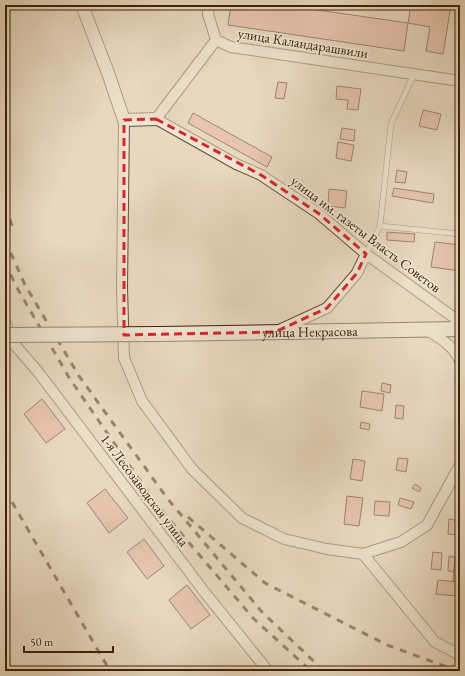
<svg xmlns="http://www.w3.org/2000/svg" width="465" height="676" font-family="'EB Garamond',serif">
	<rect width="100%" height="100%" fill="#e8d8bf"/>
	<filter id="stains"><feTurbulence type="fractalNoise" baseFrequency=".005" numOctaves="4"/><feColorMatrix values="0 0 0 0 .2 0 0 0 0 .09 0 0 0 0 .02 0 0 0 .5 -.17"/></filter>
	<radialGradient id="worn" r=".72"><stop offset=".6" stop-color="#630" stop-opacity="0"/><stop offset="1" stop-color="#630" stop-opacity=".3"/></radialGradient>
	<path fill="#e6ae9c" stroke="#3d2107" d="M231 5H283L408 23 404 51 228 25Z
		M411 5H451L443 54 426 51 430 27 408 23Z
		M278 82 287 83 284 99 275 98Z
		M337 86 361 89 358 110 347 109 348 100 336 99Z
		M423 110 441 114 437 130 419 126Z
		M193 113 272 157 267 167 188 123Z
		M342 128 355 130 354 141 340 139Z
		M338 142 354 145 351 161 336 158Z
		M397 170 407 172 405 183 395 182Z
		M394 188 434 194 433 203 392 196Z
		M329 189 347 191 345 208 328 206Z
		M387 232 415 234 414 242 387 240Z
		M435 242 460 245V271L431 267Z
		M382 383 391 385 390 393 381 391Z
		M362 391 384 394 382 411 360 407Z
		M42 399 65 429 46 443 24 414Z
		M396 405 404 406 403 419 395 418Z
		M361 422 370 424 369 430 360 428Z
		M398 458 408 459 406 472 396 470Z
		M353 459 365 461 362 481 350 479Z
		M415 484 421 488 419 492 412 488Z
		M105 489 128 518 109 533 87 503Z
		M347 496 363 498 359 526 344 524Z
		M400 498 414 502 411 509 398 505Z
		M375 501 390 502 389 516 374 515Z
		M449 519 460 521V535L448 534Z
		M144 539 164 566 147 579 127 552Z
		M433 552 442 553 441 570 431 569Z
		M449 556 455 557 454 572 448 571Z
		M455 557H460V582L453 581Z
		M438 580 457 582 456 596 436 594Z
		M187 585 210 615 191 629 169 600Z"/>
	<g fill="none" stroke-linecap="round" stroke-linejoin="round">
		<defs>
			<path id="service" d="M414 74 391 124 380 226 460 234
				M366 254 380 226"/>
			<path id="minor" d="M209 5 208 14 216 40
				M460 81 231 47 216 40 156 119 236 164 261 175 318 213 366 254 460 322
				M124 120 122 288 124 358 142 401 192 469 242 518 284 539 327 549 363 554 401 542 427 525 460 465
				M5 322 14 344 39 373 206 594 268 671
				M279 330 327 308 357 273 366 254
				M427 330C440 338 454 346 460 361
				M363 554 435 642 460 655"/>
			<path id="tertiary" d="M82 5 108 73 124 120 156 119"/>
			<g id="secondary">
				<path id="s1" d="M160 334 460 329"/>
			</g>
		</defs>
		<use href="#service" stroke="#684f35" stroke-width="6"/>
		<use href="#minor" stroke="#684f35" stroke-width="12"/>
		<use href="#tertiary" stroke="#684f35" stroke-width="14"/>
		<use href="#secondary" stroke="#3d2107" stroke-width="16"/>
		<use href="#service" stroke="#f0e6d5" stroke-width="5"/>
		<use href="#minor" stroke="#f0e6d5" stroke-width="10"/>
		<use href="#tertiary" stroke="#f0e6d5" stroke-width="12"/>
		<use href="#secondary" stroke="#f0e6d5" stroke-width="14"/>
		<path stroke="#3d2107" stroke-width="3" stroke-dasharray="7 7" stroke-linecap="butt" d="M5 206 14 231
			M5 240 25 285 79 376 167 498 262 612 324 671
			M5 262 16 286 70 379 156 504 253 618 311 671
			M5 490 110 671
			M188 517 265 583 387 645 458 671"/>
		<defs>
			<path id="secondary-bridge" d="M5 335 160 334"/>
		</defs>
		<use href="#secondary-bridge" stroke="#3d2107" stroke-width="16" stroke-linecap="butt"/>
		<use href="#secondary-bridge" stroke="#f0e6d5" stroke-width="14"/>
	</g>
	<path d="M0 0H465V676H0ZM156 119 261 175 318 213 366 254 357 273 327 308 275 332 124 335V120Z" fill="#e8d8bf" fill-opacity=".55" fill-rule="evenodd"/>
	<path fill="none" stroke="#d62828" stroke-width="3" stroke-dasharray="8 5" stroke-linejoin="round" d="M156 119 261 175 318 213 366 254 357 273 327 308 275 332 124 335V120Z"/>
	<g text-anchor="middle" stroke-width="3.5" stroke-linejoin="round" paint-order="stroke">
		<g font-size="14" fill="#3d2107" stroke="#f0e6d5">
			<text transform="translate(303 43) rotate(9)" y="5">улица Каландарашвили</text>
			<text transform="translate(366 234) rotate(37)" y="5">улица им. газеты Власть Советов</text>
			<text dy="5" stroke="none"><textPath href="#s1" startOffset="150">улица Некрасова</textPath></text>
			<text transform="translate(145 490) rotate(53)" y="5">1-я Лесозаводская улица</text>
		</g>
	</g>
	<rect width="465" height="676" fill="none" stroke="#e8d8bf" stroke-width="20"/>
	<rect x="6" y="6" width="453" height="664" fill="none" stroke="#3d2107" stroke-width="2"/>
	<rect x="10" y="10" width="445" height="656" fill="none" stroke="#3d2107"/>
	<path d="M24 646v6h89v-6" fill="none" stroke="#3d2107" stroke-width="2"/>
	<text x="30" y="646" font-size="12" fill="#3d2107" stroke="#f0e6d5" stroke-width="3" paint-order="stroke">50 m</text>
	<rect width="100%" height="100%" filter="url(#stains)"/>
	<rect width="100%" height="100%" fill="url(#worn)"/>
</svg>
